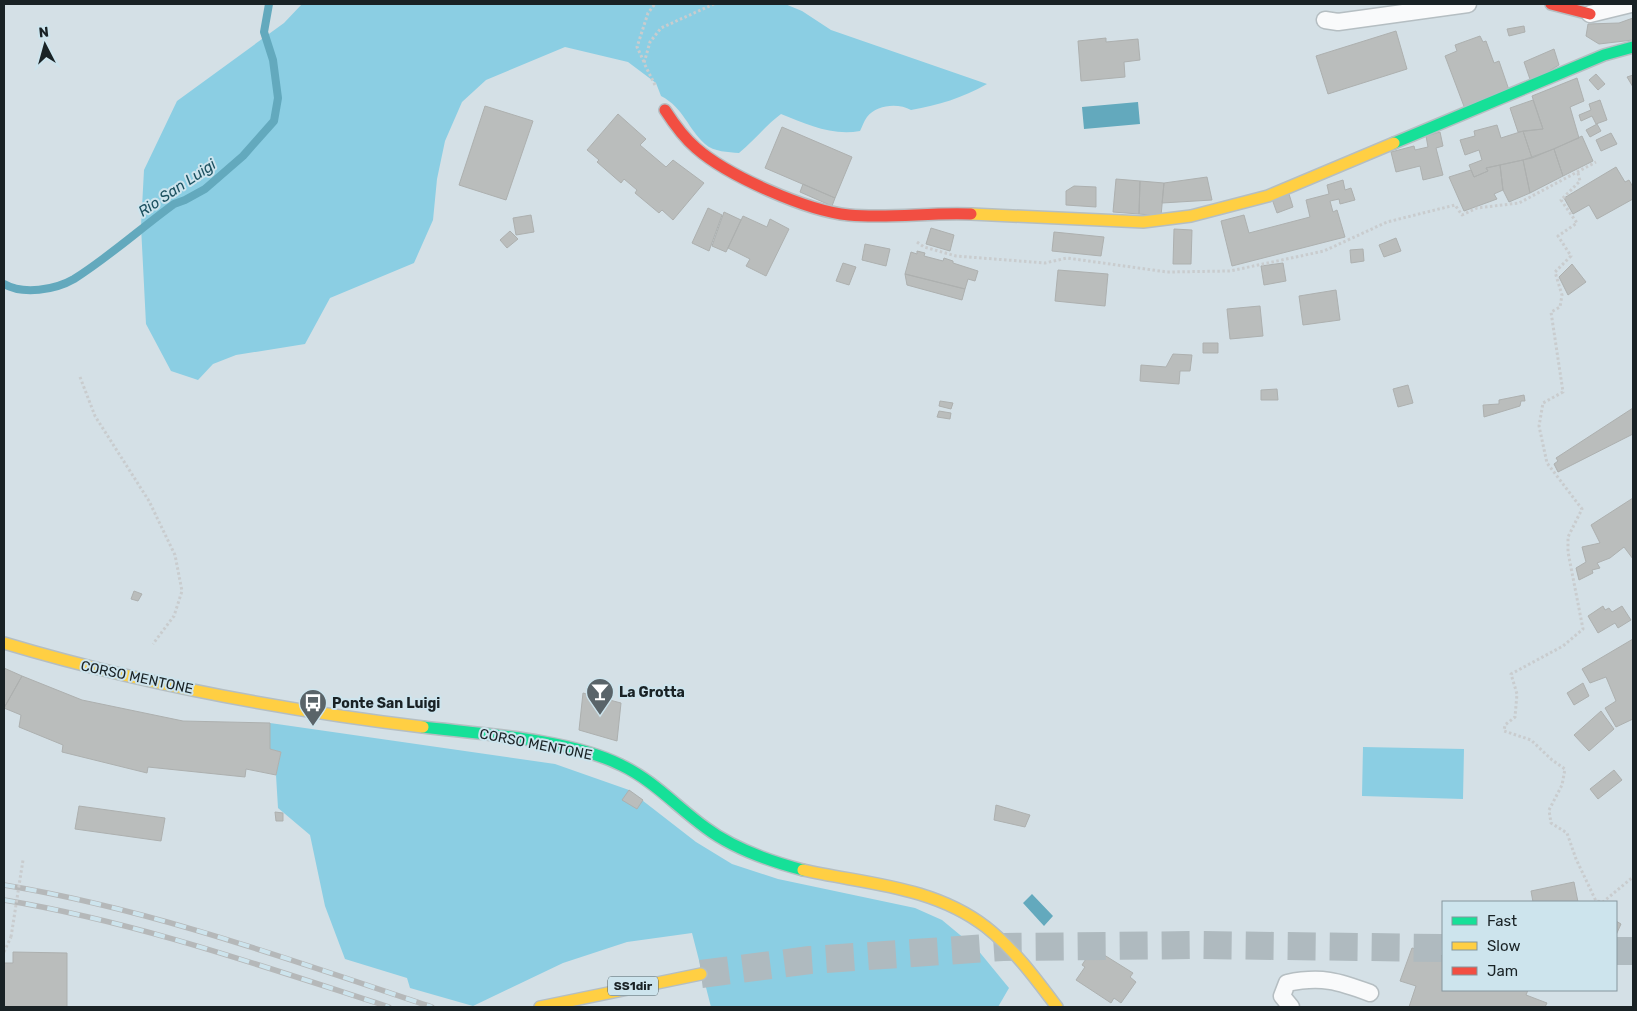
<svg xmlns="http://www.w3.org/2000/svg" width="1637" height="1011" font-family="Rubik,sans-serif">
	<rect width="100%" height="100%" fill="#d4e0e6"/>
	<path fill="#8bcee3" d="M302 4H785L802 11 831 30 987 84C962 98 939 105 911 110 899 103 877 104 867 117 864 121 862 127 860 131 831 136 807 124 781 114 766 125 754 141 739 153 728 152 714 152 705 144 688 129 684 108 661 96L656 83 628 62 565 47 486 80 462 102 445 141 437 179 433 220 414 263 330 298 305 344 236 355 213 364 198 380 171 371 146 324 141 226 144 170 177 101 284 23Z
		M270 723 555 764 629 790 696 842 732 864 778 879 915 908 942 920 977 949 1009 988 998 1007H711L692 933 627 942 563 963 473 1006 410 988 407 978 345 959 325 906 310 835 278 808 276 775 281 752 270 749Z
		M1363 747 1464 749 1463 799 1362 796Z"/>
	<path fill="#63a9bd" d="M1138 102 1140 124 1084 129 1082 107Z
		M1032 894 1053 916 1044 926 1023 903Z"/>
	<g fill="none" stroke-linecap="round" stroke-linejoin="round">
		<path stroke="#63a9bd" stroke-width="8" d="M4 284C23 295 55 290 74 279 109 257 141 228 174 204L185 200 205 189 243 156 274 121 278 98 273 60 264 32 269 4"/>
	</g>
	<path fill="#babdbc" stroke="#adb0af" d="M1633 18V40L1599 44 1586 36 1588 24 1619 23Z
		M1524 26 1525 32 1509 36 1507 29Z
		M1396 31 1407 69 1328 94 1316 56Z
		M1480 36 1483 42 1486 41 1494 63 1499 61 1510 93 1465 109 1445 56 1457 51 1455 45Z
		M1106 38V42L1138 39 1140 60 1124 62 1125 77 1081 81 1078 41Z
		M1554 49 1559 65 1531 82 1524 62Z
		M1596 74 1605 84 1598 90 1589 80Z
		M1633 75V87L1627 77Z
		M1577 78 1584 101 1570 107 1579 138 1532 158 1523 131 1543 129 1532 96Z
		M1533 100 1543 129 1518 132 1510 108Z
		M1600 100 1607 120 1596 124 1592 116 1581 121 1579 115 1591 110 1589 104Z
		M485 106 533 121 506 200 459 185Z
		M618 114 646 139 640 145 666 167 673 160 704 183 673 220 662 210 659 213 635 193 637 190 624 179 621 183 597 162 599 160 587 150Z
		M1597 124 1601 131 1590 137 1586 130Z
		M1497 125 1501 138 1523 131 1532 158 1486 168 1488 171 1474 177 1469 165 1482 160 1479 150 1465 155 1460 140 1475 136 1474 131Z
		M782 127 852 157 835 198 765 168Z
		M1440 132 1443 146 1436 148 1443 175 1423 180 1420 166 1396 172 1391 152 1414 146 1415 150 1428 147 1426 136Z
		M1611 133 1617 144 1601 151 1596 140Z
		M1582 136 1593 161 1563 176 1554 149Z
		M1554 149 1563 176 1530 193 1523 160Z
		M1523 160 1530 193 1509 202 1503 190 1500 165Z
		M1500 165 1503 190 1494 194 1497 199 1464 211 1449 177 1471 170 1474 177 1488 171 1486 168Z
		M1616 167 1625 182 1629 180 1633 187V199L1597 219 1589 205 1573 214 1564 198Z
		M1207 177 1212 200 1162 203 1164 183Z
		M1116 179 1140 181 1139 214 1113 212Z
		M1343 180 1345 190 1351 188 1355 200 1340 204 1339 199 1330 201 1333 212 1337 210 1345 237 1232 266 1221 221 1244 215 1249 233 1310 217 1306 200 1329 194 1327 185Z
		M1140 181 1164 183 1161 216 1139 214Z
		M803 184 835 198 832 206 800 192Z
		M1074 186 1096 187V207L1066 205V191Z
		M1289 194 1293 207 1277 213 1272 199Z
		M708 208 722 215 709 251 692 243Z
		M724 212 741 220 726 252 712 246Z
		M531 215 534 232 516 235 513 218Z
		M743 216 767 227 770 219 789 229 766 276 746 266 750 259 728 248Z
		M931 228 954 235 950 251 926 244Z
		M1174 229 1192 230 1191 264H1173Z
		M510 231 518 239 507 248 500 240Z
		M1054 232 1104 237 1101 256 1052 251Z
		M1396 238 1401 251 1384 257 1379 245Z
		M865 244 890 249 886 266 862 260Z
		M1363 249 1364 261 1351 263 1350 250Z
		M917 251 925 253 924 256 943 261 944 258 953 261V263L978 271 975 281 968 279 965 289 905 274 911 252 917 254Z
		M843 263 856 267 849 285 836 281Z
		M1283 263 1286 281 1264 285 1261 266Z
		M1572 264 1586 282 1568 295 1559 277Z
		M1058 270 1108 274 1105 306 1055 301Z
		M905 274 965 289 962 300 907 285Z
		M1336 290 1340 320 1303 325 1299 296Z
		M1260 306 1263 336 1230 339 1227 309Z
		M1203 343H1218V353H1203Z
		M1173 354 1192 355 1190 371H1180L1179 384 1140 381 1141 365 1166 367Z
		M1408 385 1413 403 1398 407 1393 389Z
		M1277 389 1278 400H1261V390Z
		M1524 395 1525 401H1521L1520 406 1484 417 1483 405 1499 404V400Z
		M940 401 953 403 951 409 939 406Z
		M1633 408V434L1558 472 1554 464 1558 461 1556 458Z
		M939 411 951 413 950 419 937 417Z
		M1633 498V559L1624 547 1610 558 1597 563 1600 568 1592 570 1593 573 1579 580 1576 568 1586 562 1582 547 1600 543 1591 525Z
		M134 591 142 594 138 601 131 599Z
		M1603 606 1605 610 1609 608 1612 612 1622 606 1631 620 1618 628 1615 623 1598 633 1588 616Z
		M1633 639V719L1616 727 1605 708 1616 701 1606 677 1590 683 1582 669Z
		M4 668 22 676 4 708Z
		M22 676 82 700 183 721 270 723V749L281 752 276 775 246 769 245 777 148 767 147 773 62 752 63 745 19 727 21 715 4 708Z
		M1583 683 1589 696 1574 705 1567 693Z
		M583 693 621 703 617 741 579 730Z
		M1601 711 1614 729 1589 751 1574 735Z
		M1614 770 1622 780 1598 799 1590 789Z
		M629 790 643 800 637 809 622 800Z
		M996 805 1030 815 1025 827 994 820Z
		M79 806 165 818 161 841 75 829Z
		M275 812 283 813V821H276Z
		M1574 882 1578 902H1533L1531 891Z
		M1616 921 1621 924 1616 935Z
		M1093 948 1133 973 1130 977 1136 982 1121 1003 1114 998 1111 1003 1076 980 1085 967 1082 965Z
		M1412 948 1443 956V990H1528L1526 995 1547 1003 1545 1007H1409L1416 986 1400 981Z
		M13 952 67 953V1007H4V963H13Z"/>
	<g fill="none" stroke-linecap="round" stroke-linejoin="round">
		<path stroke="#afbabf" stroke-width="28" stroke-dasharray="28 14" stroke-linecap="butt" d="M1616 951H1633
			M701 974 810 960 1003 947 1201 945 1443 948"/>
		<defs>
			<path id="lane" d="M1590 14 1631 4
				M1325 20 1338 22 1468 4
				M1291 1007 1282 996 1287 983C1321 976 1338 981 1370 993"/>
			<path id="fast" d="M1394 143 1604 55 1633 47
				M423 727C482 734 569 739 621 765 653 780 677 807 706 828 734 849 769 861 803 870"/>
			<path id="slow" d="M971 214 1143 222 1191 216 1268 196 1394 143
				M4 643C141 684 282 710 423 727
				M803 870C866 884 933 886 986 927 1014 949 1036 979 1057 1007
				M540 1007 701 974"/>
			<path id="jam" d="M1551 4 1590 14
				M665 110C674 124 683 137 696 148 728 176 807 211 849 215 890 219 930 212 971 214"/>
		</defs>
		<use href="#lane" stroke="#b5bec2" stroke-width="19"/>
		<use href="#fast" stroke="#b5bec2" stroke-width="14"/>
		<use href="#slow" stroke="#b5bec2" stroke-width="14"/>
		<use href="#jam" stroke="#b5bec2" stroke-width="14"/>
		<path stroke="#c9ccce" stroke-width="3" stroke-dasharray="2.5 2.5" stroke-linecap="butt" d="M644 62 637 47 648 13 655 4
			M655 85 644 63 650 42 661 28 714 4
			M1578 173 1580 181 1561 200 1577 223 1558 236 1571 256 1555 272 1562 295 1560 307 1551 312 1563 392 1543 403 1539 426 1547 463 1582 509 1568 537V552L1583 629 1563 646 1511 674 1517 694 1515 717 1505 725 1504 731 1531 740 1552 760 1565 769 1562 785 1549 810 1551 823 1567 833 1576 859 1596 901 1603 902 1633 877
			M917 242 924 247 956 256 1045 263 1067 258 1167 272 1230 271 1324 251 1387 222 1455 205 1462 215 1477 208 1519 203 1596 162
			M80 377 95 416 149 501 175 555 182 591 174 616 153 644
			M4 952 11 937"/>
		<use href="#lane" stroke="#f9fafb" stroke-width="16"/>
		<use href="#fast" stroke="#16e098" stroke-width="11"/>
		<use href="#slow" stroke="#ffcf43" stroke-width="11"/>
		<use href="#jam" stroke="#f24e42" stroke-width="11"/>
		<defs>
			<path id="rail" d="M4 885C150 909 291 960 432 1007
				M4 900C136 922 262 966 389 1007"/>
		</defs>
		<use href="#rail" stroke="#b5b8b9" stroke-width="5.5"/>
		<use href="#rail" stroke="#cde4ed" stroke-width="4" stroke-dasharray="11" stroke-linecap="butt"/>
		<path stroke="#c9ccce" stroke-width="3" stroke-dasharray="2.5 2.5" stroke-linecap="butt" d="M11 937 23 860"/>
	</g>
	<defs>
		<symbol id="bar-pin" viewBox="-11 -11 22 30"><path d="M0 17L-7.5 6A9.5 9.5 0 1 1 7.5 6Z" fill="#5a6469" stroke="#cde4ed"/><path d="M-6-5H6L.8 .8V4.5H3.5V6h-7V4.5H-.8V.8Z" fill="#fff"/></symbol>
		<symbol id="bus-pin" viewBox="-11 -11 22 30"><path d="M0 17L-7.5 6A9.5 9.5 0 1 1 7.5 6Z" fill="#5a6469" stroke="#cde4ed"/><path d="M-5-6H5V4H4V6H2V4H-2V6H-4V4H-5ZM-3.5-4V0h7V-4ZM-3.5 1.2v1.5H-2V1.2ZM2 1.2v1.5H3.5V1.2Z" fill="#fff"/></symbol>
	</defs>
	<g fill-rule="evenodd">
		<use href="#bar-pin" x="584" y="676" width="32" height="43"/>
		<use href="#bus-pin" x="297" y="687" width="32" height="43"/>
	</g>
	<g text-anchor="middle" stroke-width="4" stroke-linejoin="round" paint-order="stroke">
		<rect fill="#cde4ed" stroke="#4f5c61" stroke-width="1" x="608" y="976.5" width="50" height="19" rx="4"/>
		<g font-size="12" font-weight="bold" fill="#192225">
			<text x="633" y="990">SS1dir</text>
		</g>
		<g font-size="14" fill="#192225" stroke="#cde4ed">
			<text transform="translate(137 677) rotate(12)" y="5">CORSO MENTONE</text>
			<text transform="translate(536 744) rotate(11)" y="5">CORSO MENTONE</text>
		</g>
		<g font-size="14" font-weight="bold" fill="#192225" stroke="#cde4ed" text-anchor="start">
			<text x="619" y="697">La Grotta</text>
			<text x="332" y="708">Ponte San Luigi</text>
		</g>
		<g font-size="15" font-style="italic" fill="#1c505f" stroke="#cde4ed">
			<text transform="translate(177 188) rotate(-34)" y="5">Rio San Luigi</text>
		</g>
	</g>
	<rect width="1637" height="1011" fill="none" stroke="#192225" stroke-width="10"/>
	<rect x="1442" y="901" width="175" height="90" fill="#cde4ed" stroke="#85969d"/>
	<rect x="1452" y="917" width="25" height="8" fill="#16e098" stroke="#85969d"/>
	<text x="1487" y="926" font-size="15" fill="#192225">Fast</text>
	<rect x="1452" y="942" width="25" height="8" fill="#ffcf43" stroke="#85969d"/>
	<text x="1487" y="951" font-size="15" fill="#192225">Slow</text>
	<rect x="1452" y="967" width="25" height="8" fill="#f24e42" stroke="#85969d"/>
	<text x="1487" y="976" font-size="15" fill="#192225">Jam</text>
	<g transform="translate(45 45) rotate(354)" stroke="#cde4ed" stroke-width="4" paint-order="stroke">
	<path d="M0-4L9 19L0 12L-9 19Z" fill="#192225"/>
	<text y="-8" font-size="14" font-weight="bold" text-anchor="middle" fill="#192225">N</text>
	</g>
</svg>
